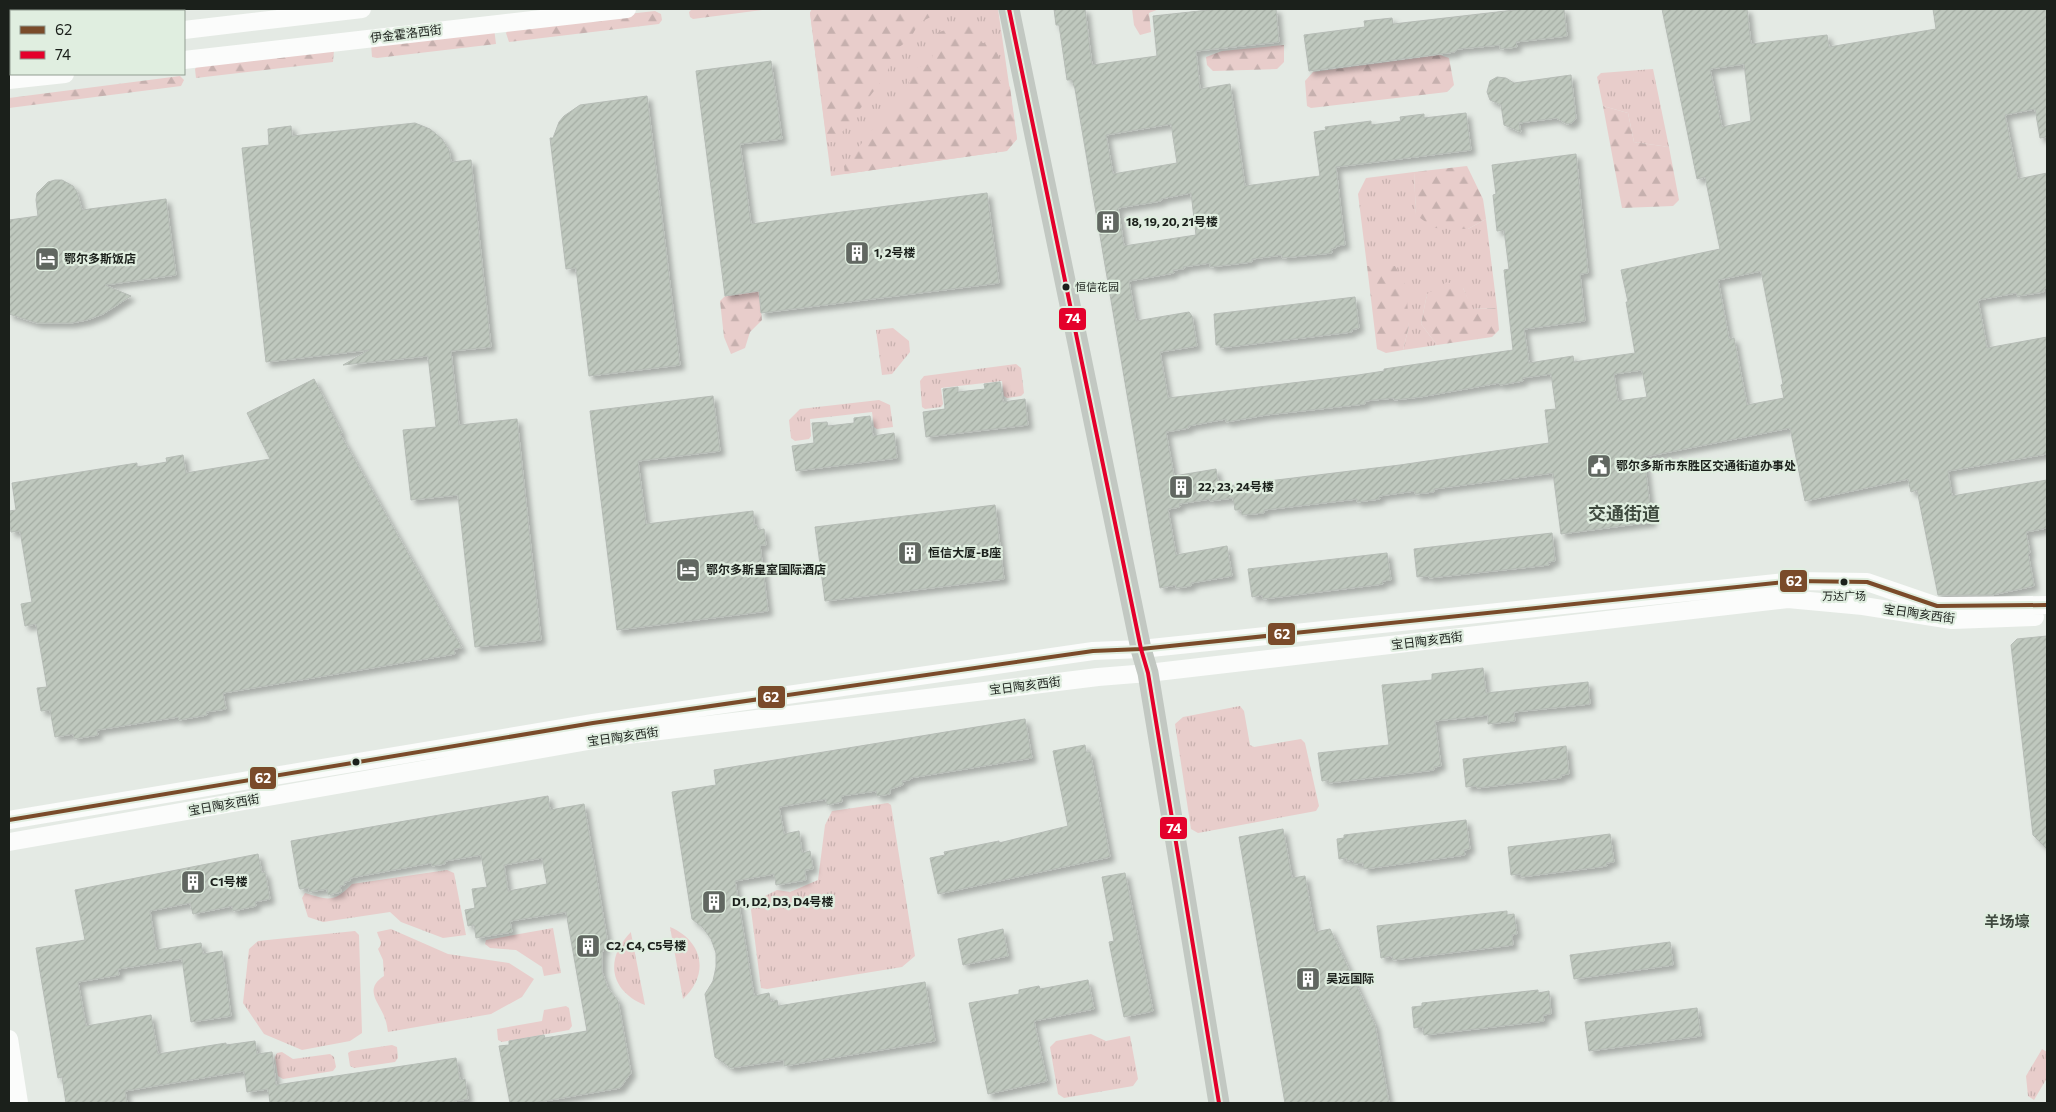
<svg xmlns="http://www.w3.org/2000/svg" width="2056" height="1112" font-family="Commissioner,'Noto Sans SC',sans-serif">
	<defs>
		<pattern id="grass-tufts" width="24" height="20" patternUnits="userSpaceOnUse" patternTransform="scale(1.25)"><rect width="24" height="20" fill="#e8cdcb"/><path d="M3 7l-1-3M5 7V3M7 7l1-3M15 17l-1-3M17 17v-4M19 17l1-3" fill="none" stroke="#c6b0ae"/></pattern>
		<pattern id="forest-firs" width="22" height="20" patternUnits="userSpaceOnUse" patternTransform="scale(1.25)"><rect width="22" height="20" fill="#e8cdcb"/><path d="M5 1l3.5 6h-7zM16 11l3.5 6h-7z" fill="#c6b0ae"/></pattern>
		<pattern id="building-hatch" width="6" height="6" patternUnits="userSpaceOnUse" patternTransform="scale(1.25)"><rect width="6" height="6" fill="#bfc8be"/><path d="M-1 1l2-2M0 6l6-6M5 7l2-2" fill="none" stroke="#a4aca3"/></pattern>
		<filter id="shadow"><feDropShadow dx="4.5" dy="4.5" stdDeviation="2.5" flood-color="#0004"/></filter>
	</defs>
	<rect width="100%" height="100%" fill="#e4eae4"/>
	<path fill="url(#grass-tufts)" d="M812 9H998L1017 139 1006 151 831 176 810 13Z
		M1653 69 1669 147 1634 142 1628 113 1603 106 1597 77 1601 73Z
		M1414 172 1416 214 1468 229 1486 219 1497 308 1472 309 1463 288 1427 294 1421 324 1437 345 1403 350 1409 326 1395 266H1367L1358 194 1366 178Z
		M893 328 909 341 910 352 892 374 882 375 876 330Z
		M1016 364 1021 368 1024 393 1021 396 1007 398 1004 396 1002 381 941 388 943 404 941 407 925 409 922 407 920 381 924 376Z
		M879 400 890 405 893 427 877 429 874 427 872 412 810 419 811 436 809 439 795 441 791 438 789 420 800 409Z
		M1240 706 1244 711 1250 745 1254 747 1301 739 1305 743 1319 806 1316 811 1198 833 1191 829 1175 724 1183 717Z
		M888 803 891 805 915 956 902 967 767 989 761 988 751 910 755 901 777 890 790 892 818 880 825 825 832 811Z
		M447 870 454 873 466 935 443 938 401 922 390 912 323 922 308 917 302 898 305 893C328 900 334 903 352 884Z
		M670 927C703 941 710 974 683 999Z
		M553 928 561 973 544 976 542 967 516 950 490 948 485 944 486 940Z
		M391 929 448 954 509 963 534 979 522 997 491 1014 388 1032C387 1028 387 1023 385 1019 381 1004 362 990 384 976L383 960 378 949C384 942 379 940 377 932Z
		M355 931 359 935 362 1033 350 1041 302 1050 264 1034 243 1003 249 949 258 941Z
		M631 932V933L645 1005C610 991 604 959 631 932Z
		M566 1006 569 1008 572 1026 569 1030 502 1042 498 1040 497 1029 542 1021 544 1010Z
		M1091 1034 1106 1041 1130 1036 1138 1079 1133 1086 1064 1098 1058 1094 1050 1047 1056 1041Z
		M392 1045 397 1047 398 1058 395 1062 354 1068 350 1066 348 1053 351 1051Z
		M2042 1049 2047 1052V1078L2034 1100 2028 1096 2026 1076Z
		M282 1052 293 1059 330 1054 334 1057 336 1067 333 1071 283 1079 278 1076 275 1057 277 1053Z"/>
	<path fill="url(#forest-firs)" d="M692 9H770L693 19 690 17 689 12Z
		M812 9H946L919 23 910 39 898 48 884 78 839 136 832 142H827L810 13Z
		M1132 9H1159L1149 13 1151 32 1140 35 1134 25Z
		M655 11 661 14 662 20 659 24 509 42 506 33 510 27Z
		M969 21 975 22 977 27 978 41C990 45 1003 52 999 67 998 72 997 73 998 79L1010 87 1017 139 1007 151 845 174 844 166 883 116 906 96 911 72 914 68 929 64 932 61 933 41 937 33Z
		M494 28 496 44 377 58 372 57 371 44Z
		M1284 45V62L1277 69 1213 71 1207 65 1206 57 1222 51Z
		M334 50 333 62 196 78 195 69 198 65Z
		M1440 55 1449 58 1454 85 1447 92 1311 108 1307 106 1305 81 1313 72Z
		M180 76 184 80 181 86 9 108V98Z
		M1603 106 1628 113 1634 142 1669 147 1679 200 1673 206 1622 208Z
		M1467 166 1483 199 1486 219 1468 229 1434 228 1416 215 1414 172Z
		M1367 266H1395L1406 286 1409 326 1403 350 1386 353 1377 349Z
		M1447 282 1463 288 1473 309 1497 308 1499 330 1492 337 1437 345 1421 324 1427 294Z
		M759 291 762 320 750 332 745 348 731 354 724 337 720 301 725 296Z"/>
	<path fill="url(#building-hatch)" stroke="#b6bcb6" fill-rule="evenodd" filter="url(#shadow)" d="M1054 9H1085L1092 65 1157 56 1153 16 1218 9H1276L1279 42 1196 51 1200 89 1230 84 1245 186 1320 176 1314 132 1326 130 1325 127 1371 121V125L1401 121 1400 117 1424 114V118L1466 113 1471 150 1336 167 1345 245 1336 246V248L1331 249 1332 253 1282 258V255L1252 259V262L1210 267V263L1183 267 1184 269 1173 270 1174 273 1129 281 1136 321 1189 312 1192 316 1197 346 1160 352 1168 398 1358 375 1384 371V369L1513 350 1504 270 1509 269 1504 230 1497 231 1493 195 1496 194 1492 165 1576 154 1588 273 1580 274 1585 321 1524 329 1529 363 1573 356 1574 362 1635 353 1626 302H1628L1621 270 1720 249 1705 177 1697 179 1662 9H1747L1751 44 1827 35 1829 47 1936 29 1933 9H2047V137L2040 138 2035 109 2005 115 2018 179 2047 173V288L2044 289V292L2017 296 2016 293 1978 300 1987 348 2047 337V454L1948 471 1952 496 2047 480V528L2026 532 2030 553H2028L2034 586 1992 595H1938L1917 490 1911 492 1908 479 1805 501 1790 428 1644 457 1652 522 1561 534 1553 473 1434 489V492L1415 494V491L1379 496 1380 499 1357 502V499L1264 510V513L1242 515 1241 510H1235L1233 498 1210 501V499L1179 504 1180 507 1168 509 1176 555 1227 546 1232 576 1191 583V586L1176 588V585L1160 588 1075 89 1072 80H1067L1059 25H1056ZM1744 64 1751 121 1722 127 1710 69ZM1171 124 1177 163 1113 174 1106 135ZM1191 193 1196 235 1124 246 1118 208 1161 201V199ZM1761 271 1783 384 1781 385 1784 398 1747 405 1734 338 1729 339 1718 280ZM1642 370 1647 397 1618 401 1614 374ZM1551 374 1556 409 1545 410 1549 443 1400 465 1219 487 1216 469 1174 476 1166 432 1189 428 1188 426 1226 419V422L1266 415 1365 404V401L1394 398V400L1420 397 1499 383 1500 385 1523 381 1522 378Z
		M1523 9H1564L1567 36 1516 42 1517 47 1500 49V45L1458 49 1455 52 1309 71 1304 35 1365 27 1364 21 1392 18 1393 24Z
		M771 61 782 139 740 144 751 224 987 193 999 283 761 313 759 291 725 296 696 71Z
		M1571 75 1576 118 1572 123 1567 124 1556 118 1519 123 1521 132 1504 125 1501 105 1490 100 1487 92 1490 81 1497 77 1506 78 1514 83Z
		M647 96 680 365 589 376 576 268 566 269 550 138H553L559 122 564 116 580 105Z
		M415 123 430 129 442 139 449 150 451 162 471 160 491 347 451 351 459 425 517 419 541 640 475 647 458 495 411 500 403 430 436 427 428 356 343 365 369 350 266 362 242 148 269 145 268 129 291 126 292 136Z
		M55 180H62L73 186 77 192 82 210 166 199 176 275 105 285 131 296 103 314 87 320 71 323H37L9 314V220L38 216 36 200 37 193 48 182Z
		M1355 297 1359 328 1351 330 1352 332 1220 348V345H1216L1214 314Z
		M314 379 342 433 340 434 462 648 454 649 455 654 223 693 226 709 206 712 207 715 179 720 178 717 97 730 98 735 74 739 73 734 55 737 50 710 41 711 37 688 47 687 36 624 25 626 21 604 32 602 20 531 11 532 9 521V511L16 510 12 483 137 463V467L167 462 166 458 183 455 186 473 270 459 247 413Z
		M1000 382 1003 402 1025 399 1028 425 926 437 923 412 945 409 943 389 958 387V392L985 389 984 384Z
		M713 396 720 451 638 461 646 524 753 511 754 525H757L758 530 764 529 766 545H760L768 611 617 630 590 411Z
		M870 416 873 436 894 433 897 458 796 471 792 446 814 443 812 423 827 422 828 426 854 423V418Z
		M995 505 1004 579 825 601 815 527Z
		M1552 533 1555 561 1548 562 1549 565 1429 578V576L1417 577 1414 549Z
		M1387 553 1391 580 1382 581 1383 584 1263 599 1262 595 1252 597 1248 569Z
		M2047 636V849L2033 835 2011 645 2017 639Z
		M1483 668 1486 693 1588 682 1590 704 1514 712 1515 721 1488 724V715L1435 721 1441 766 1434 767V770L1329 783 1328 780 1322 781 1318 753 1389 745 1382 685 1432 680V674Z
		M1025 719 1032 758 910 778V780L902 781 903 785 890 789V794L877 796 876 791 841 796 842 802 827 805 826 799 779 807 784 834 799 831 802 853 810 851 813 869 805 870 806 880 776 885 774 874 735 881 754 996 769 993 771 1002 777 1000 778 1006 925 982 935 1041 784 1066V1060L731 1068 715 1057 705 994 713 981 716 967V953L711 939 703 928 692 919 672 792 716 785 714 770Z
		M1085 745 1086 752H1090L1110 857 938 894 930 858 945 855 944 852 999 841V843L1068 826 1053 751Z
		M1566 746 1569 774 1561 775V778L1477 788 1476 786 1466 787 1463 759Z
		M548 796 550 810 584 804 607 938 602 954V972L608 988 618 1001 631 1073 620 1088 533 1103H510L499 1046 509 1045V1041L544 1035 545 1038 587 1031 566 912 510 921 512 932 476 938 474 925 468 926 465 910 475 908 472 889 487 887 481 855 445 861V864L432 866 431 863 350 878V881L344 882 345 885 340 886 341 892 328 895 327 889 309 892V888L300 889 299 887 291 841ZM542 858 547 884 508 891 504 865Z
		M1466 820 1470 849 1464 850 1465 855 1364 869 1363 863 1354 864 1353 860 1347 861V858L1339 859 1337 839 1344 838V835Z
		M1283 829 1292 878 1305 876 1315 932 1330 929 1375 1025 1389 1103H1285L1239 837Z
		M1610 834 1614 862 1606 863 1607 866 1521 877 1520 874 1511 875 1508 847Z
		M258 854 262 873 265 872 270 899 255 902 256 906 233 911 232 906 193 914 190 903 150 911 156 950 201 943 203 954 222 951 231 1016 191 1022 182 959 118 969 119 975 78 982 86 1026 151 1015 158 1054 226 1043V1045L255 1041 257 1054 272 1052 276 1085 456 1058 460 1080 465 1079 468 1099 454 1101V1103H270L268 1089 247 1092 244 1071 125 1091 127 1103H66L62 1077 58 1078 36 948 85 940 75 890Z
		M1125 873 1153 1011 1124 1017 1109 942 1114 941 1102 877Z
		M1507 911V915L1514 914 1517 934 1512 935 1513 945 1393 960 1392 956 1381 958 1377 926Z
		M1003 929 1008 956 963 965 958 939Z
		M1670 942 1673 965 1574 979 1570 955Z
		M1088 980 1094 1009 1034 1021 1047 1081 988 1094 969 1003 1019 994V990L1039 986 1040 989Z
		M1538 990V993L1549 991 1551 1014 1543 1015 1544 1021 1424 1035 1423 1027 1414 1028 1412 1007 1422 1006V1003Z
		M1697 1008 1701 1036 1589 1051 1585 1022Z"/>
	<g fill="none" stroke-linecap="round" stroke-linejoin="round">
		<path stroke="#fbfcfb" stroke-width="18" d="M184 30 362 9
			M9 50H11
			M184 60 627 9
			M9 80 65 74
			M9 820 593 723 1093 651 1141 649 1795 581 1867 582 1937 606 2047 605
			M9 842 611 737 1098 677 1148 673 1788 599 1863 606 1952 620 2035 617
			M9 1039 19 1103"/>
		<path stroke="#c2c8c2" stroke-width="21" d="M1009 9 1141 649 1148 673 1219 1103"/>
		<defs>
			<path id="bus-1" d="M9 820 593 723 1093 651 1141 649 1795 581 1867 582 1937 606 2047 605"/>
			<path id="bus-2" d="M1009 9 1141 649 1148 673 1219 1103"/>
		</defs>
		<use href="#bus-1" stroke="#e0eee0" stroke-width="8"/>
		<use href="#bus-2" stroke="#e0eee0" stroke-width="8"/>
		<use href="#bus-1" stroke="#7a4b2a" stroke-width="4"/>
		<use href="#bus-2" stroke="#e4002b" stroke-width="4"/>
	</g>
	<defs>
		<symbol id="building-square" viewBox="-11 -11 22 22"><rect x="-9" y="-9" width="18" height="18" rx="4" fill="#616761" stroke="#e0eee0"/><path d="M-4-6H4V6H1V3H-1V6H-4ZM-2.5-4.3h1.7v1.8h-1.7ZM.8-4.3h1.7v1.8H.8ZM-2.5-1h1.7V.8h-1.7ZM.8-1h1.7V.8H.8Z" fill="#fff"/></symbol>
		<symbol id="hotel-square" viewBox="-11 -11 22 22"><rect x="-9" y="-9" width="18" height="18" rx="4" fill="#616761" stroke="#e0eee0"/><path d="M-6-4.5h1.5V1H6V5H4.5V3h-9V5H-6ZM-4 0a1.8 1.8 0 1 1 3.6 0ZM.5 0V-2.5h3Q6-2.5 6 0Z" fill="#fff"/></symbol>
		<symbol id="civic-square" viewBox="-11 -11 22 22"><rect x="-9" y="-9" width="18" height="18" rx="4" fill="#616761" stroke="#e0eee0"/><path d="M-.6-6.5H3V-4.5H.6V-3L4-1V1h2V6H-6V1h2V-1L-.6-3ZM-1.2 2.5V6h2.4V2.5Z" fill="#fff"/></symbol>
	</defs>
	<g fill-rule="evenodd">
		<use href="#building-square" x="1094" y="208" width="28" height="28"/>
		<use href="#building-square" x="843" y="239" width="28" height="28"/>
		<use href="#hotel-square" x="33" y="245" width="28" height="28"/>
		<use href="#civic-square" x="1585" y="452" width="28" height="28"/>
		<use href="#building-square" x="1167" y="473" width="28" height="28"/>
		<use href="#building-square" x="896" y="539" width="28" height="28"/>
		<use href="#hotel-square" x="674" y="556" width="28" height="28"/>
		<use href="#building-square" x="179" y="868" width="28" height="28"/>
		<use href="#building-square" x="700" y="888" width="28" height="28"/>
		<use href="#building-square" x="574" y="932" width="28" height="28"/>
		<use href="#building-square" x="1294" y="965" width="28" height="28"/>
	</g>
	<g fill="#1b201b" stroke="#e0eee0" stroke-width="2">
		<circle cx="1066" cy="287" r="4.5"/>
		<circle cx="1844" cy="582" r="4.5"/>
		<circle cx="356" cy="762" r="4.5"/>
	</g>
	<g text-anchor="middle" stroke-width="4.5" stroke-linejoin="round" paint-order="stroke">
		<g font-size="11" fill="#1b201b" stroke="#e0eee0" text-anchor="start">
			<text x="1075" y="291">恒信花园</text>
			<text x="1844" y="600" text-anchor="middle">万达广场</text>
		</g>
		<g font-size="12" fill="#1b201b" stroke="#e0eee0">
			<text transform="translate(406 34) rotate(-7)" y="4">伊金霍洛西街</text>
			<text transform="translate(1919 614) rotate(8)" y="4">宝日陶亥西街</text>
			<text transform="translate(1427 641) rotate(-7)" y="4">宝日陶亥西街</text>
			<text transform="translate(1025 686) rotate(-7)" y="4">宝日陶亥西街</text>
			<text transform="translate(623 737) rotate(-8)" y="4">宝日陶亥西街</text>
			<text transform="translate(224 805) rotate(-10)" y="4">宝日陶亥西街</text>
		</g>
		<g font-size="12" font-weight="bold" fill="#1b201b" stroke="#e0eee0" text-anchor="start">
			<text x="1126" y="226">18, 19, 20, 21号楼</text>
			<text x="874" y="257">1, 2号楼</text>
			<text x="64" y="263">鄂尔多斯饭店</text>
			<text x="1616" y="470">鄂尔多斯市东胜区交通街道办事处</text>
			<text x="1198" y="491">22, 23, 24号楼</text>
			<text x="928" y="557">恒信大厦-B座</text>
			<text x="706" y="574">鄂尔多斯皇室国际酒店</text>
			<text x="210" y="886">C1号楼</text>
			<text x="732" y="906">D1, D2, D3, D4号楼</text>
			<text x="606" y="950">C2, C4, C5号楼</text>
			<text x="1326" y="983">昊远国际</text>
		</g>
		<g font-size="15" font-weight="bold" fill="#3f4a3f" stroke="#e0eee0">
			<text x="2007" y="927">羊场壕</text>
		</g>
		<g font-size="18" font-weight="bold" fill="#3f4a3f" stroke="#e0eee0">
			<text x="1624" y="520">交通街道</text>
		</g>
	</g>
	<g stroke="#e0eee0" stroke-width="2">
		<rect x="1058" y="307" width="29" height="24" rx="5" fill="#e4002b"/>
		<rect x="1779" y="569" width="29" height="24" rx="5" fill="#7a4b2a"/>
		<rect x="1267" y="622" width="29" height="24" rx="5" fill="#7a4b2a"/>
		<rect x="757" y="685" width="29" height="24" rx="5" fill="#7a4b2a"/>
		<rect x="249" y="766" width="28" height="24" rx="5" fill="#7a4b2a"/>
		<rect x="1159" y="816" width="29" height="24" rx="5" fill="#e4002b"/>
	</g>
	<g font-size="14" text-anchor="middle" font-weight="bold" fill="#fff">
		<text x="1073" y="323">74</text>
		<text x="1794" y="586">62</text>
		<text x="1282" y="639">62</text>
		<text x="771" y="702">62</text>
		<text x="263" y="783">62</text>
		<text x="1174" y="833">74</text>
	</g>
	<rect width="2056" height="1112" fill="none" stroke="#1b201b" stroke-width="20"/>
	<rect x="10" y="10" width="175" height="65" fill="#e0eee0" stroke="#919c91"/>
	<rect x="20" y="26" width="25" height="8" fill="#7a4b2a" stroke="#919c91"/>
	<text x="55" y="35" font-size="15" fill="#1b201b">62</text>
	<rect x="20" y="51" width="25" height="8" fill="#e4002b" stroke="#919c91"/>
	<text x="55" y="60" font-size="15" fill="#1b201b">74</text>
</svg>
